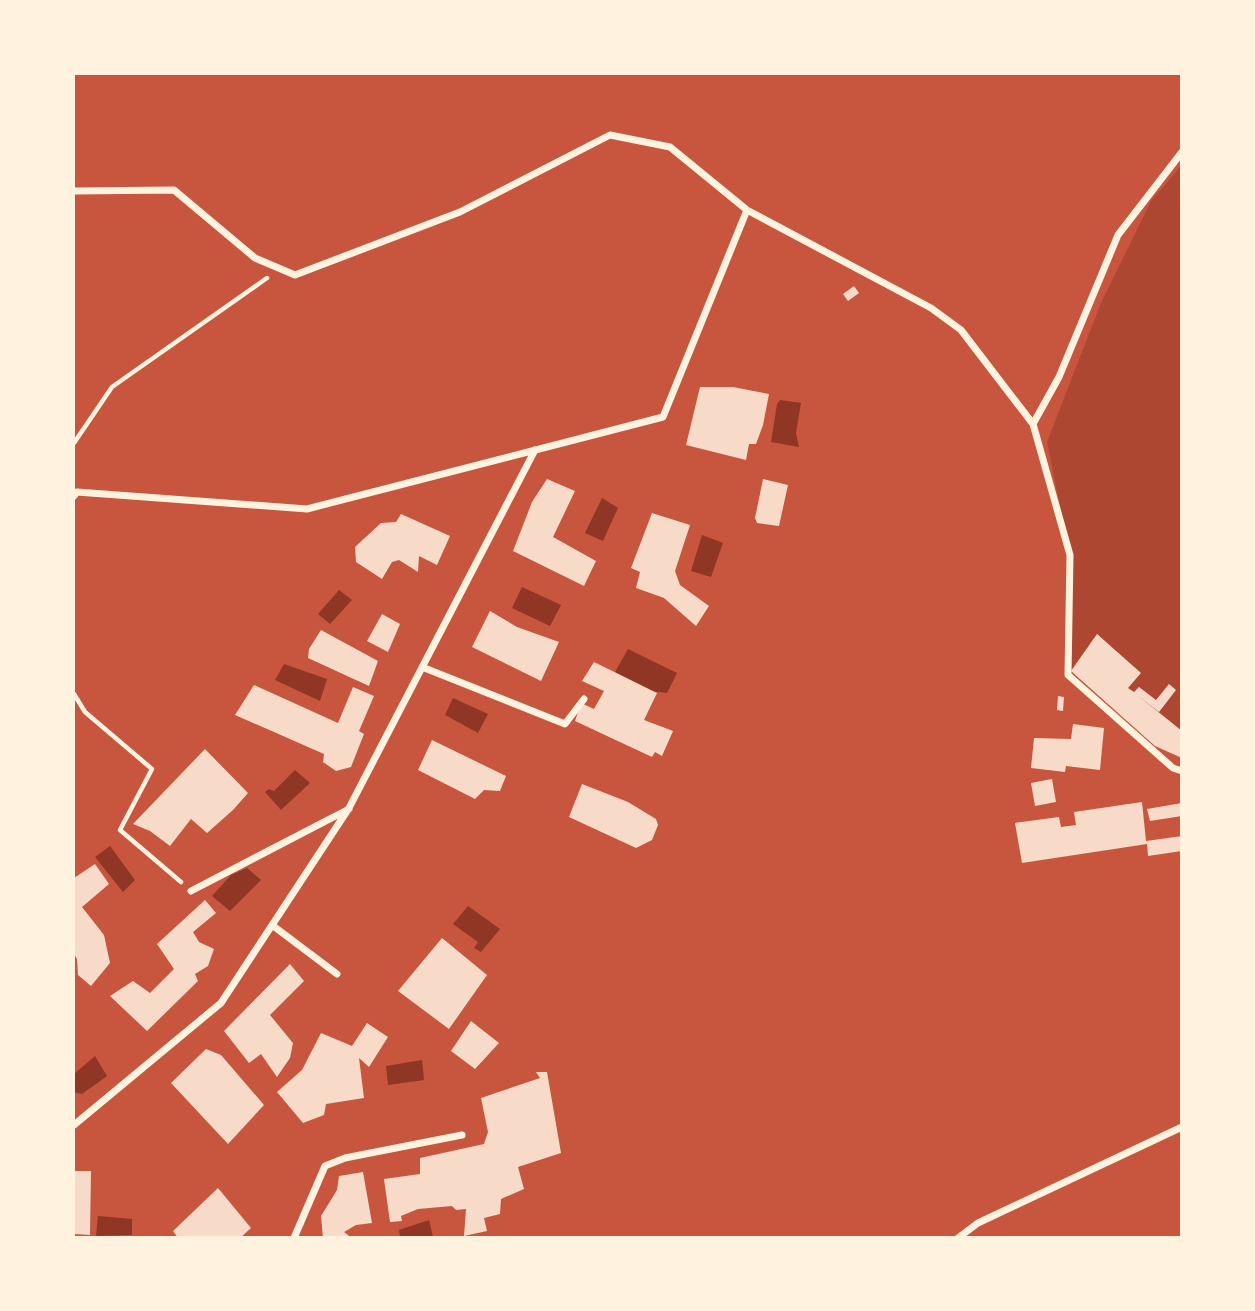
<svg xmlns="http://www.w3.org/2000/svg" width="1255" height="1311" font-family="Spectral,serif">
	<rect width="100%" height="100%" fill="#c8553d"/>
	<path fill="#ae4732" d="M1181 166V756L1071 671 1070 555 1047 442 1101 303 1151 201Z"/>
	<path fill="#8f3625" d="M780 400 801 403 796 433 799 447 771 442 777 404Z
		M602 498 618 508 603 541 585 533Z
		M702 535 723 543 711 577 691 571Z
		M522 587 561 605 550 626 512 608Z
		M339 590 352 600 330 624 318 614Z
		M628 649 677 673 667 693 651 691 615 672Z
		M284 664 327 679 320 701 275 680Z
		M453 698 488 714 478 733 445 715Z
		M295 770 310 783 281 810 265 792 269 789 274 791Z
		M110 846 135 880 123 892 95 857Z
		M247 868 261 880 230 911 212 896 231 875Z
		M468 906 500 929 481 952 474 948 478 942 453 924Z
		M95 1056 107 1076 82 1094 74 1092V1074Z
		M422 1060 424 1080 388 1085 386 1066Z
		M98 1216 132 1219V1235L96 1236Z
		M429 1220 433 1237H400L399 1230Z"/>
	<path fill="#f7dbc8" d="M854 286 859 293 848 301 843 294Z
		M700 387H733L769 394 763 425 756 444H749L746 460 686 445Z
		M547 479 575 491 553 537 596 561 584 586 513 551 532 502Z
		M763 479 788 485 779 526 757 523 755 518Z
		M652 513 690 525 675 571 680 585 709 606 696 626 664 598 636 588 640 572 631 568Z
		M401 514 450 536 437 565 419 556 418 572 399 560 392 562 382 579 356 562 355 547 381 523 396 522Z
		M490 611 517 627 559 642 541 681 472 647Z
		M382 614 400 624 388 652 367 641Z
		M321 630 378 661 369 686 308 658 309 649Z
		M1097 634 1141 673 1128 688 1134 692 1139 687 1156 700 1169 684 1176 690 1159 712 1136 694 1182 731V758L1155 746 1071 671Z
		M594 662 657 693 644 720 673 731 662 756 655 752 652 757 575 721 581 703 594 709 604 691 582 681Z
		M254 685 338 723 353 687 374 696 359 731 364 734 351 767 336 771 323 762 324 754 235 715Z
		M1058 696 1064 697 1063 711 1057 710Z
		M1073 724 1104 728 1100 770 1066 766 1065 772 1031 768 1034 738 1071 739Z
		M432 740 506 776 500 791 484 790 475 799 418 770Z
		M205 749 248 793 233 810 207 833 191 819 170 846 150 831 133 824Z
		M1052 779 1056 802 1035 806 1031 783Z
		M582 784 628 802 656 819 658 825 652 840 636 848 569 817Z
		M1142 802 1146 841 1182 836V851L1148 856 1147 844 1022 863 1015 823 1059 817 1061 827 1076 825 1074 812Z
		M1182 803V816L1150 821 1147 809Z
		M95 864 109 884 82 907 104 935 110 963 91 986 78 975 77 959 74 954V878Z
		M205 900 216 913 193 932 199 942 214 949 208 966 195 974 198 981 147 1031 110 996 133 981 150 993 174 969 157 944Z
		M442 938 487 975 449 1029 398 991Z
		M290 964 304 981 270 1015 293 1043 290 1058 277 1077 261 1054 249 1063 224 1031Z
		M471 1021 499 1043 475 1069 451 1051Z
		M367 1023 388 1037 369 1067 359 1058 364 1098 326 1104 324 1115 303 1123 277 1092 302 1070 321 1033 352 1046Z
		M206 1049 221 1055 264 1105 228 1144 171 1083Z
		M536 1072H547L561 1153 518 1167 524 1189 501 1199 500 1214 484 1218 487 1231 464 1236 466 1209 456 1210 452 1206 418 1209 401 1216 402 1221 390 1222 384 1179 420 1174V1158L484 1144 488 1132 481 1098 540 1078Z
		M74 1171H91L90 1235 74 1234Z
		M363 1172 372 1223 356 1225 344 1232 352 1238H323L321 1216 337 1190 339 1176Z
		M218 1188 251 1228 240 1238H178L173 1231Z"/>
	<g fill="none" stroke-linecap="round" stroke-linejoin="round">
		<path stroke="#fff3e0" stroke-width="4.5" d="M74 443 112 387 267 278
			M74 694 85 712 152 769 120 830 181 882"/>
		<path stroke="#fff3e0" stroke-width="7" d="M74 191 174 190 255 258 295 275 460 212 610 135 670 147 747 210 931 308 961 330 1033 424 1070 555 1068 675 1173 768 1182 771
			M1033 424 1059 377 1118 235 1182 152
			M74 496 77 492 307 509 663 417 747 210
			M422 667 565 724 584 699
			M191 891 349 809
			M272 925 337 974
			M74 1125 221 1003 349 808 535 450
			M294 1238 325 1166 345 1158 462 1135
			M958 1238 978 1223 1182 1127"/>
	</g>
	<rect width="1255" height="1311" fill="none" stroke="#fff3e0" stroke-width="150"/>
</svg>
